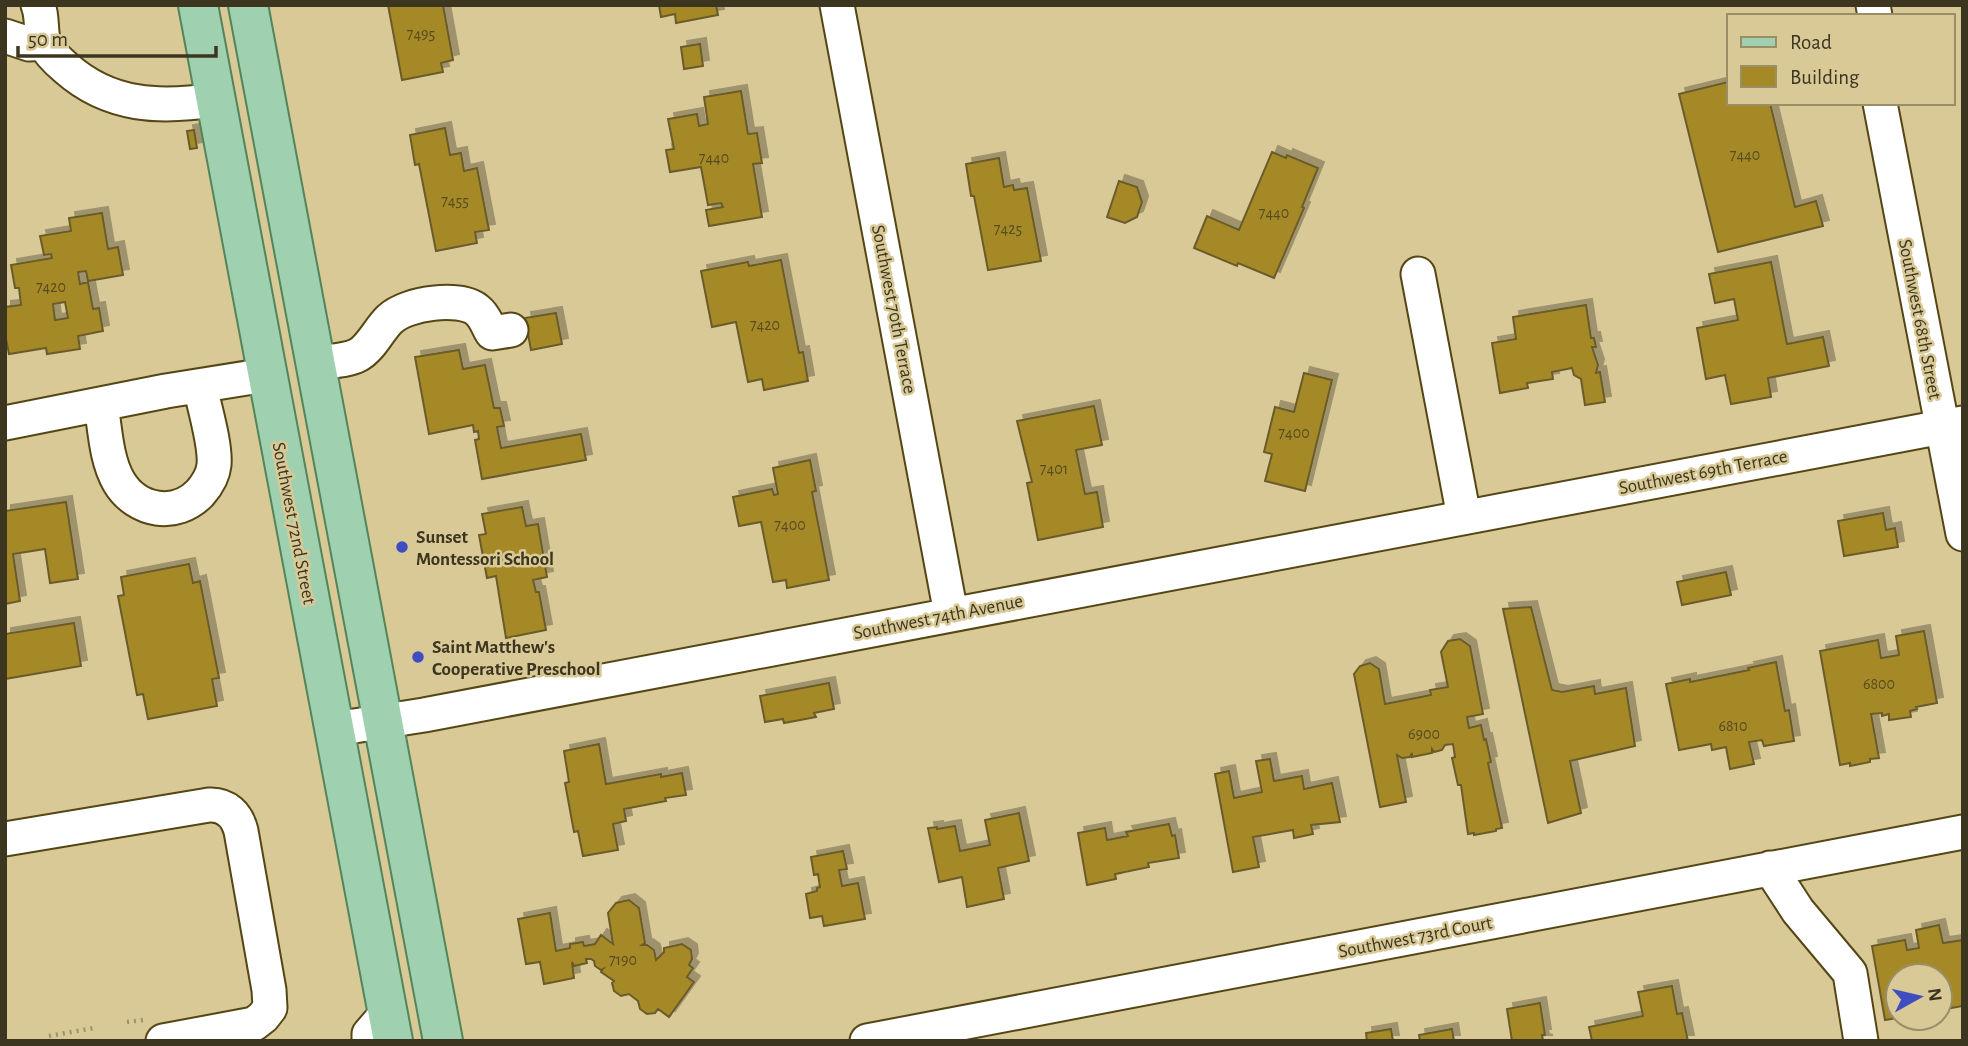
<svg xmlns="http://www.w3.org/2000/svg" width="1968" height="1046" font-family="'Alegreya Sans',sans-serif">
	<defs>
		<filter id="shadow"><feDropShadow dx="6" dy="-6" stdDeviation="0" flood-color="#0004"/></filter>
	</defs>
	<rect width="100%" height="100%" fill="#d9c996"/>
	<path fill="#a58926" stroke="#6a5c2c" stroke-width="2" fill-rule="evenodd" filter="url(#shadow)" d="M388 5H443L453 60 441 63 443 72 402 80Z
		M659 5H716L718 15 676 23 675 14 661 17Z
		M700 44 703 66 684 69 681 47Z
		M1728 82V103H1770L1795 207 1816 201 1823 226 1718 252 1679 94Z
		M741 91 748 134 757 133 762 163 753 164 762 217 709 226 706 210 723 207 721 203 708 205 701 167 670 172 666 150 674 149 668 119 697 114 699 126 708 124 704 97Z
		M445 128 450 155 461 153 464 171 477 168 489 230 475 232 477 243 436 251 419 164 415 165 410 135Z
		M194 130 197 148 190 149 187 131Z
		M1272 152 1286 158 1287 155 1318 168 1302 207 1304 208 1274 278 1238 263 1237 266 1194 248 1207 216 1239 230Z
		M999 158 1004 187 1013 185 1014 190 1027 188 1041 261 988 270 974 196H971L966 164Z
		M1119 181 1137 187 1142 202 1137 217 1125 223 1107 217Z
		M102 213 108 249 118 247 123 275 88 281 86 271 78 272 80 284 88 282 93 309 99 308 103 331 78 336 80 349 47 354 46 348 9 354 5 334V307L21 305 19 288H15L11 265 52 258 51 254 44 255 40 236 71 231 69 218ZM65 302 68 318 55 320 53 304Z
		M781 260 799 353 803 352 808 381 764 390 762 379 748 382 736 322 712 327 701 271 748 262 749 266Z
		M1771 262 1787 344 1823 337 1829 366 1768 378 1771 397 1731 404 1725 375 1706 379 1697 328 1738 320 1734 299 1715 303 1709 274Z
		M1586 305 1591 338H1594L1596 347H1592L1598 365 1596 373 1600 372 1605 402 1585 405 1581 379 1574 375 1572 368 1552 372 1553 379 1527 383 1528 388 1500 393 1492 343 1516 339 1513 317Z
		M556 313 562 344 531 350 525 318Z
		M459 350 463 369 485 365 494 408H500L504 426 497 427 501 448 581 434 586 460 482 479 475 440 479 439 478 431 474 432 473 425 429 434 415 357Z
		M1304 373 1332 380 1305 491 1265 481 1272 454 1264 452 1275 407 1294 412Z
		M1094 406 1102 445 1076 450 1085 494 1097 492 1103 527 1038 540 1027 483 1032 482 1017 421Z
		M810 460 816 491 812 492 829 580 787 588 786 580 773 582 761 522 739 526 733 497 772 489 774 495 778 494 773 468Z
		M66 502 78 579 50 583 45 549 13 554 20 601 5 604V511Z
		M522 507 526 526 538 524 547 577 533 580 536 592H539L546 630 506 638 496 576 487 578 479 535 486 534 482 514Z
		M1883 513 1886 530 1895 528 1898 547 1844 556 1838 521Z
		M189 564 193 583 200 581 219 678 212 679 217 706 148 719 143 694 137 695 118 596 124 595 121 577Z
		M1726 572 1731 595 1682 605 1677 582Z
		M1531 607 1552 690 1562 692 1594 686 1595 694 1626 688 1635 746 1570 761 1581 813 1548 823 1503 609Z
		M74 623 81 666 5 679V634Z
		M1924 631 1937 703 1916 707 1917 709 1910 711 1911 717 1889 720V714L1882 716V713L1871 714 1879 758 1870 759V762L1850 766V763L1840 765 1820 651 1878 640 1881 658 1899 655 1896 636Z
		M1460 639 1470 646 1483 714 1467 717 1469 728 1481 725 1484 740 1486 739 1491 762 1488 763 1502 828 1496 829V831L1474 835V833L1468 834 1461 785H1458L1452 758 1455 757 1453 744 1445 745 1442 750 1434 752 1432 749V753L1412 757V753L1410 757 1402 758 1397 755 1406 802 1380 807 1354 674 1360 666 1370 663 1379 669 1385 704 1431 695 1430 690 1448 687 1441 652 1448 641Z
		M1776 662 1785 711 1789 710 1794 741 1764 746 1762 740 1749 742 1754 764 1730 769 1726 747 1712 750 1711 744 1679 750 1666 684 1690 679V682L1749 670 1748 668Z
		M829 683 834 709 814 713 816 717 784 723 783 719 765 722 760 696Z
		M599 744 606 784 661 774V777L682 773 686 795 665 798 666 801 624 809 626 821 613 824 618 850 583 856 578 831 574 832 565 783 569 782 564 751Z
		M1270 759 1274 781 1302 776 1304 789 1332 783 1340 822 1311 825 1313 834 1294 838 1293 830 1253 837 1259 867 1233 872 1215 774 1229 771 1234 798 1262 792 1256 761Z
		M1019 813 1029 861 998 868 1004 899 967 907 962 877 939 882 928 828 937 827V829L955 826 960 851 990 845 985 820Z
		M1169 824 1172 836 1175 835 1179 858 1148 863 1149 867 1115 874 1116 879 1087 885 1078 833 1105 828 1107 840 1128 836 1126 832Z
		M843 851 847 869 839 870 842 886 858 883 865 919 824 926 822 916 810 918 806 894 817 891V888L820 887 818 874 814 875 811 857Z
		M629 900 639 908 645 943 642 945H647L654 950 656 960 664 952V948L682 944 691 950 692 959 689 965 693 968 687 977 694 982 669 1017 658 1009 655 1013 647 1014 640 1009 638 1001 629 994 621 996 614 991 612 983 614 981 601 972 603 969 601 970 595 966 594 961 591 959H586L587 963 574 966 572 962 574 978 544 984 540 962 526 964 518 919 550 913 556 951 570 948V944L583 942 584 946 595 944 601 935 613 944 608 913 616 903Z
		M1939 925 1943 943 1963 940V1006L1940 1010V976H1898V1018L1885 1020 1872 946 1905 940 1907 950 1919 948 1916 930Z
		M1672 986 1677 1014 1682 1013 1688 1041H1592L1589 1027 1643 1016 1638 992Z
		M1540 1003 1545 1035H1542L1543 1040 1547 1041H1512L1507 1009Z
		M1391 1029 1393 1041H1367L1366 1033Z
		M1452 1029 1454 1041H1420L1419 1035Z"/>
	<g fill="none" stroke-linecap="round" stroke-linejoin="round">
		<defs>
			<path id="minor" d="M38 5C43 17 40 31 44 43 48 51 59 62 66 68 110 107 160 108 215 100
				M837 5 951 614
				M1873 5 1875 16
				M5 36 29 44 45 43
				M1880 103 1963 534
				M1418 274 1464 517
				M316 363C328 361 347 361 358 355 372 347 379 329 390 319 407 303 459 296 477 310 485 316 487 325 492 333L511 330
				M101 404C105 429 106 460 119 482 137 512 176 518 200 493 207 485 213 475 214 465 216 445 204 406 200 386
				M5 423 166 391 266 375
				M335 729 424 715 1963 423
				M5 839 209 805C226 804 237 815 241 831L269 990 270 1008 263 1017 254 1024 163 1041
				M1770 868 1798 911 1850 973 1861 1041
				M369 1041V1034L388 1012
				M867 1041 1963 832"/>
			<path id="major" d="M198 5 393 1041
				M248 5 443 1041"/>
		</defs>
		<use href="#minor" stroke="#544615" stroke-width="37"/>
		<use href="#major" stroke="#53855a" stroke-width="42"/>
		<path stroke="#9f926a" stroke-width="4.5" stroke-dasharray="2 5" stroke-linecap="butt" d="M127 1022 143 1020
			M49 1036 94 1028"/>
		<use href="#minor" stroke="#fff" stroke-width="33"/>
		<use href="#major" stroke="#9fd0af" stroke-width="38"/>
	</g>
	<g fill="#3f4dc0" stroke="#d9c996" stroke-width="2.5">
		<circle cx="402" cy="547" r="7"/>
		<circle cx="418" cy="657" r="7"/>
	</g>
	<g text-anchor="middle" stroke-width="5" stroke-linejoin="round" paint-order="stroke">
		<g font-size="16" fill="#564b22">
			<text x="421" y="39">7495</text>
			<text x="1745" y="160">7440</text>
			<text x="714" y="163">7440</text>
			<text x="455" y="206">7455</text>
			<text x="1274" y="218">7440</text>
			<text x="1008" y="234">7425</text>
			<text x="51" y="292">7420</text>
			<text x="765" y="330">7420</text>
			<text x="1294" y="438">7400</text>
			<text x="1054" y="474">7401</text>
			<text x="790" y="530">7400</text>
			<text x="1879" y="689">6800</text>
			<text x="1733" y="731">6810</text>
			<text x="1424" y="739">6900</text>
			<text x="623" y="965">7190</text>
		</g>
		<g font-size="19" fill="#3c3621" stroke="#d9c996">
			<text transform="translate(895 309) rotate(79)" y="7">Southwest 70th Terrace</text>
			<text transform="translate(1921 319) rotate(79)" y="7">Southwest 68th Street</text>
			<text transform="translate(1703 471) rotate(-11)" y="7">Southwest 69th Terrace</text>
			<text transform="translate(295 523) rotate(79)" y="7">Southwest 72nd Street</text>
			<text transform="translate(938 616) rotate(-11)" y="7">Southwest 74th Avenue</text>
			<text transform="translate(1415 936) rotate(-11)" y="7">Southwest 73rd Court</text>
		</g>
		<g font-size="19" font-weight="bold" fill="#3c3621" stroke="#d9c996" text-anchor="start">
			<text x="416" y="543">Sunset<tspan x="416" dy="22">Montessori School</tspan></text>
			<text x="432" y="653">Saint Matthew's<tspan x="432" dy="22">Cooperative Preschool</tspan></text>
		</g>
	</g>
	<rect width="1968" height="1046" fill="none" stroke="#3c3621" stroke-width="14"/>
	<rect x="1727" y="14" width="228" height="91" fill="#d9c996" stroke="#9a8e67" stroke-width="2"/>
	<rect x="1741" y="37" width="35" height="10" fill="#9fd0af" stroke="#9a8e67" stroke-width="2"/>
	<text x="1790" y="49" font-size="21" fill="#3c3621">Road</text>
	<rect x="1741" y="66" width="35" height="21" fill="#a58926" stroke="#9a8e67" stroke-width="2"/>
	<text x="1790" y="84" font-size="21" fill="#3c3621">Building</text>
	<g transform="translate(1919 997) rotate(82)"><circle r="33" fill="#d9c996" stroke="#9a8e67" stroke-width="2"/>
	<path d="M0-5L12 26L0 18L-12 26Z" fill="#3f4dc0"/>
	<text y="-10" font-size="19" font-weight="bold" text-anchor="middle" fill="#3c3621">N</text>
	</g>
	<path d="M18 46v10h198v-10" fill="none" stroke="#3c3621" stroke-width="3.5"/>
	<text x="28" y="46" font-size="21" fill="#3c3621" stroke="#d9c996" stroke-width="5" paint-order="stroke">50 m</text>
</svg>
